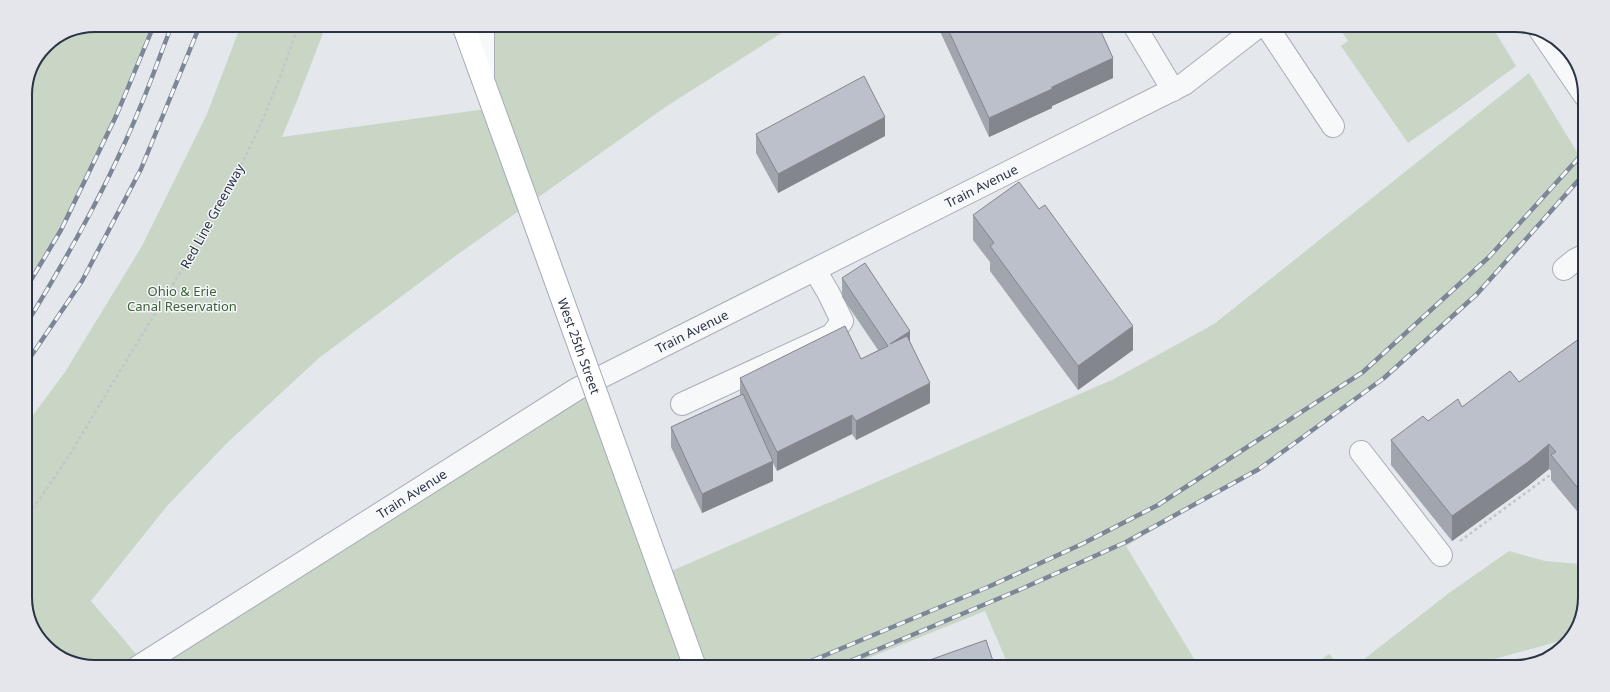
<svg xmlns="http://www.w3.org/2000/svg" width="1610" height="692" font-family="'Noto Sans',sans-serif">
	<rect width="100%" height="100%" fill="#e4e7ec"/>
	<path fill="#c9d6c5" d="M95 25H154L117 114 61 230 25 290V90L46 45 68 30Z
		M241 25H326L297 101 282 137 493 108 483 25H794L667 106 454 257 319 358 228 442 167 506 91 601 143 662 592 381 662 575 1114 379 1214 324 1529 73 1580 157 1584 165V174L1477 294 1384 378 1259 469 1126 546 1199 667H1009L985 611 846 667H95L68 662 39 640 25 602V426L65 372 142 246 207 114Z
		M1337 25H1491L1516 66 1456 110 1408 143 1341 46 1348 41Z
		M1509 551 1545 561 1580 564V624L1567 639 1466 667H1354L1449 593Z
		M1329 654 1341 667H1311Z"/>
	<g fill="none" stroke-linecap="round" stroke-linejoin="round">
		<defs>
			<g id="minor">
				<path d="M1134 25 1173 90"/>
				<path d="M1266 25 1333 126"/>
				<path d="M1540 30 1585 96"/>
				<path d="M483 77V25"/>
				<path d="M1564 269 1575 260 1583 256"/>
				<path d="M682 404 832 335 842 321 829 294 815 270"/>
				<path d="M1361 452 1441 555"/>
				<path id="s1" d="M138 667 577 389 1184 84 1260 25"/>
			</g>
			<path id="major" d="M463 25 499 124"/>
		</defs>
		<use href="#minor" stroke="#a9aeb7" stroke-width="24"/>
		<use href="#major" stroke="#a3abb8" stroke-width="24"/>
		<path stroke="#c2c5cb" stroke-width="2.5" stroke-dasharray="3 3" stroke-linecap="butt" d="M25 518C65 468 94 412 128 358 155 314 182 270 208 226 244 165 277 93 298 25
			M1460 541 1553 473"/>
		<use href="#minor" stroke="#f7f8fa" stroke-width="22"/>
		<use href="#major" stroke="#fff" stroke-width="22"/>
		<defs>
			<path id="rail" d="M25 290 61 230 117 114 154 25
				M25 326C69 255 110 182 141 105 152 79 161 52 172 25
				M25 365 82 281 141 169 200 25
				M797 667 988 587 1082 544 1158 505 1363 372 1489 257 1584 152
				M836 667 1019 590 1126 542 1259 469 1384 378 1477 294 1584 174"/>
		</defs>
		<use href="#rail" stroke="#7d8696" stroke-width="4.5"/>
		<use href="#rail" stroke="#f4f6f9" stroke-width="3" stroke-dasharray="9" stroke-linecap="butt"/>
		<defs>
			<g id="major-bridge">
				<path id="s2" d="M499 124 695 667"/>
			</g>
		</defs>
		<use href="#major-bridge" stroke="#a3abb8" stroke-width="24" stroke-linecap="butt"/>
		<use href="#major-bridge" stroke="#fff" stroke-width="22"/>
	</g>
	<path fill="#a1a5ae" d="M937 25H1098L1113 78 1052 106V108L989 137Z
		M756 134 885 136 778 193 756 153Z
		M973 215 1133 350 1078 390 990 271V262L973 240Z
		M842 278 910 342 930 403 856 440 852 434 777 471 773 463V481L702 513 671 447V427L740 395V378L861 359 878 350 842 297Z
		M1583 336 1581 516 1551 480V471L1549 469 1528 486 1452 541 1391 465V440L1428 421 1519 382Z"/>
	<path fill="#83868d" d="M1113 58V78L1052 106V108L989 137V118L1052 87Z
		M885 117V136L778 193V174Z
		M1133 326V350L1078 390V366Z
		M910 331V350L890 344Z
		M930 383V403L856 440V421Z
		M852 415V434L777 471V452Z
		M1549 444V469L1528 486 1452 541V516Z
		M773 461V481L702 513V494Z"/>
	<path fill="#bbc0ca" stroke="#83868d" d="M946 25H1098L1113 58 1052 87V89L989 118Z
		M864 76 885 117 778 174 756 134Z
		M1019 182 1039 209 1045 205 1133 326 1078 366 990 246 994 243 973 215Z
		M865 263 910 331 890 344 907 336 930 383 856 421 852 415 777 452 740 378 845 326 861 359 888 346 842 278Z
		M1583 336 1581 492 1551 455 1556 452 1549 444 1528 462 1452 516 1391 440 1423 416 1428 421 1458 399 1462 407 1510 371 1519 382Z
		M743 394 773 461 702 494 671 427Z
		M986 640 995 667H910Z"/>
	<g text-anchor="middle" stroke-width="3" stroke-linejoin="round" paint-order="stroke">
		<g font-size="13" fill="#2b3445" stroke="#f4f6f9">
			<text dy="5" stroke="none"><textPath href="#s1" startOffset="972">Train Avenue</textPath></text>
			<text transform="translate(212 216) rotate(-61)" y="5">Red Line Greenway</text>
			<text dy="5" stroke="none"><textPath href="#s1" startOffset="648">Train Avenue</textPath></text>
			<text dy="5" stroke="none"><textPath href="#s2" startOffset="236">West 25th Street</textPath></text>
			<text dy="5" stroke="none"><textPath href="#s1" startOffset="324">Train Avenue</textPath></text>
		</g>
		<g font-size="13" fill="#3f6138" stroke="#f4f6f9">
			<text x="182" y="296">Ohio &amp; Erie<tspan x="182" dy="15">Canal Reservation</tspan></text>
		</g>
	</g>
	<path d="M0 0H1610V692H0ZM95 32H1515A63 63 0 0 1 1578 95V597A63 63 0 0 1 1515 660H95A63 63 0 0 1 32 597V95A63 63 0 0 1 95 32Z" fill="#e4e6eb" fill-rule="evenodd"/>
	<path fill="none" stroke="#2b3445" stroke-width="2" d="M95 32H1515A63 63 0 0 1 1578 95V597A63 63 0 0 1 1515 660H95A63 63 0 0 1 32 597V95A63 63 0 0 1 95 32Z"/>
</svg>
